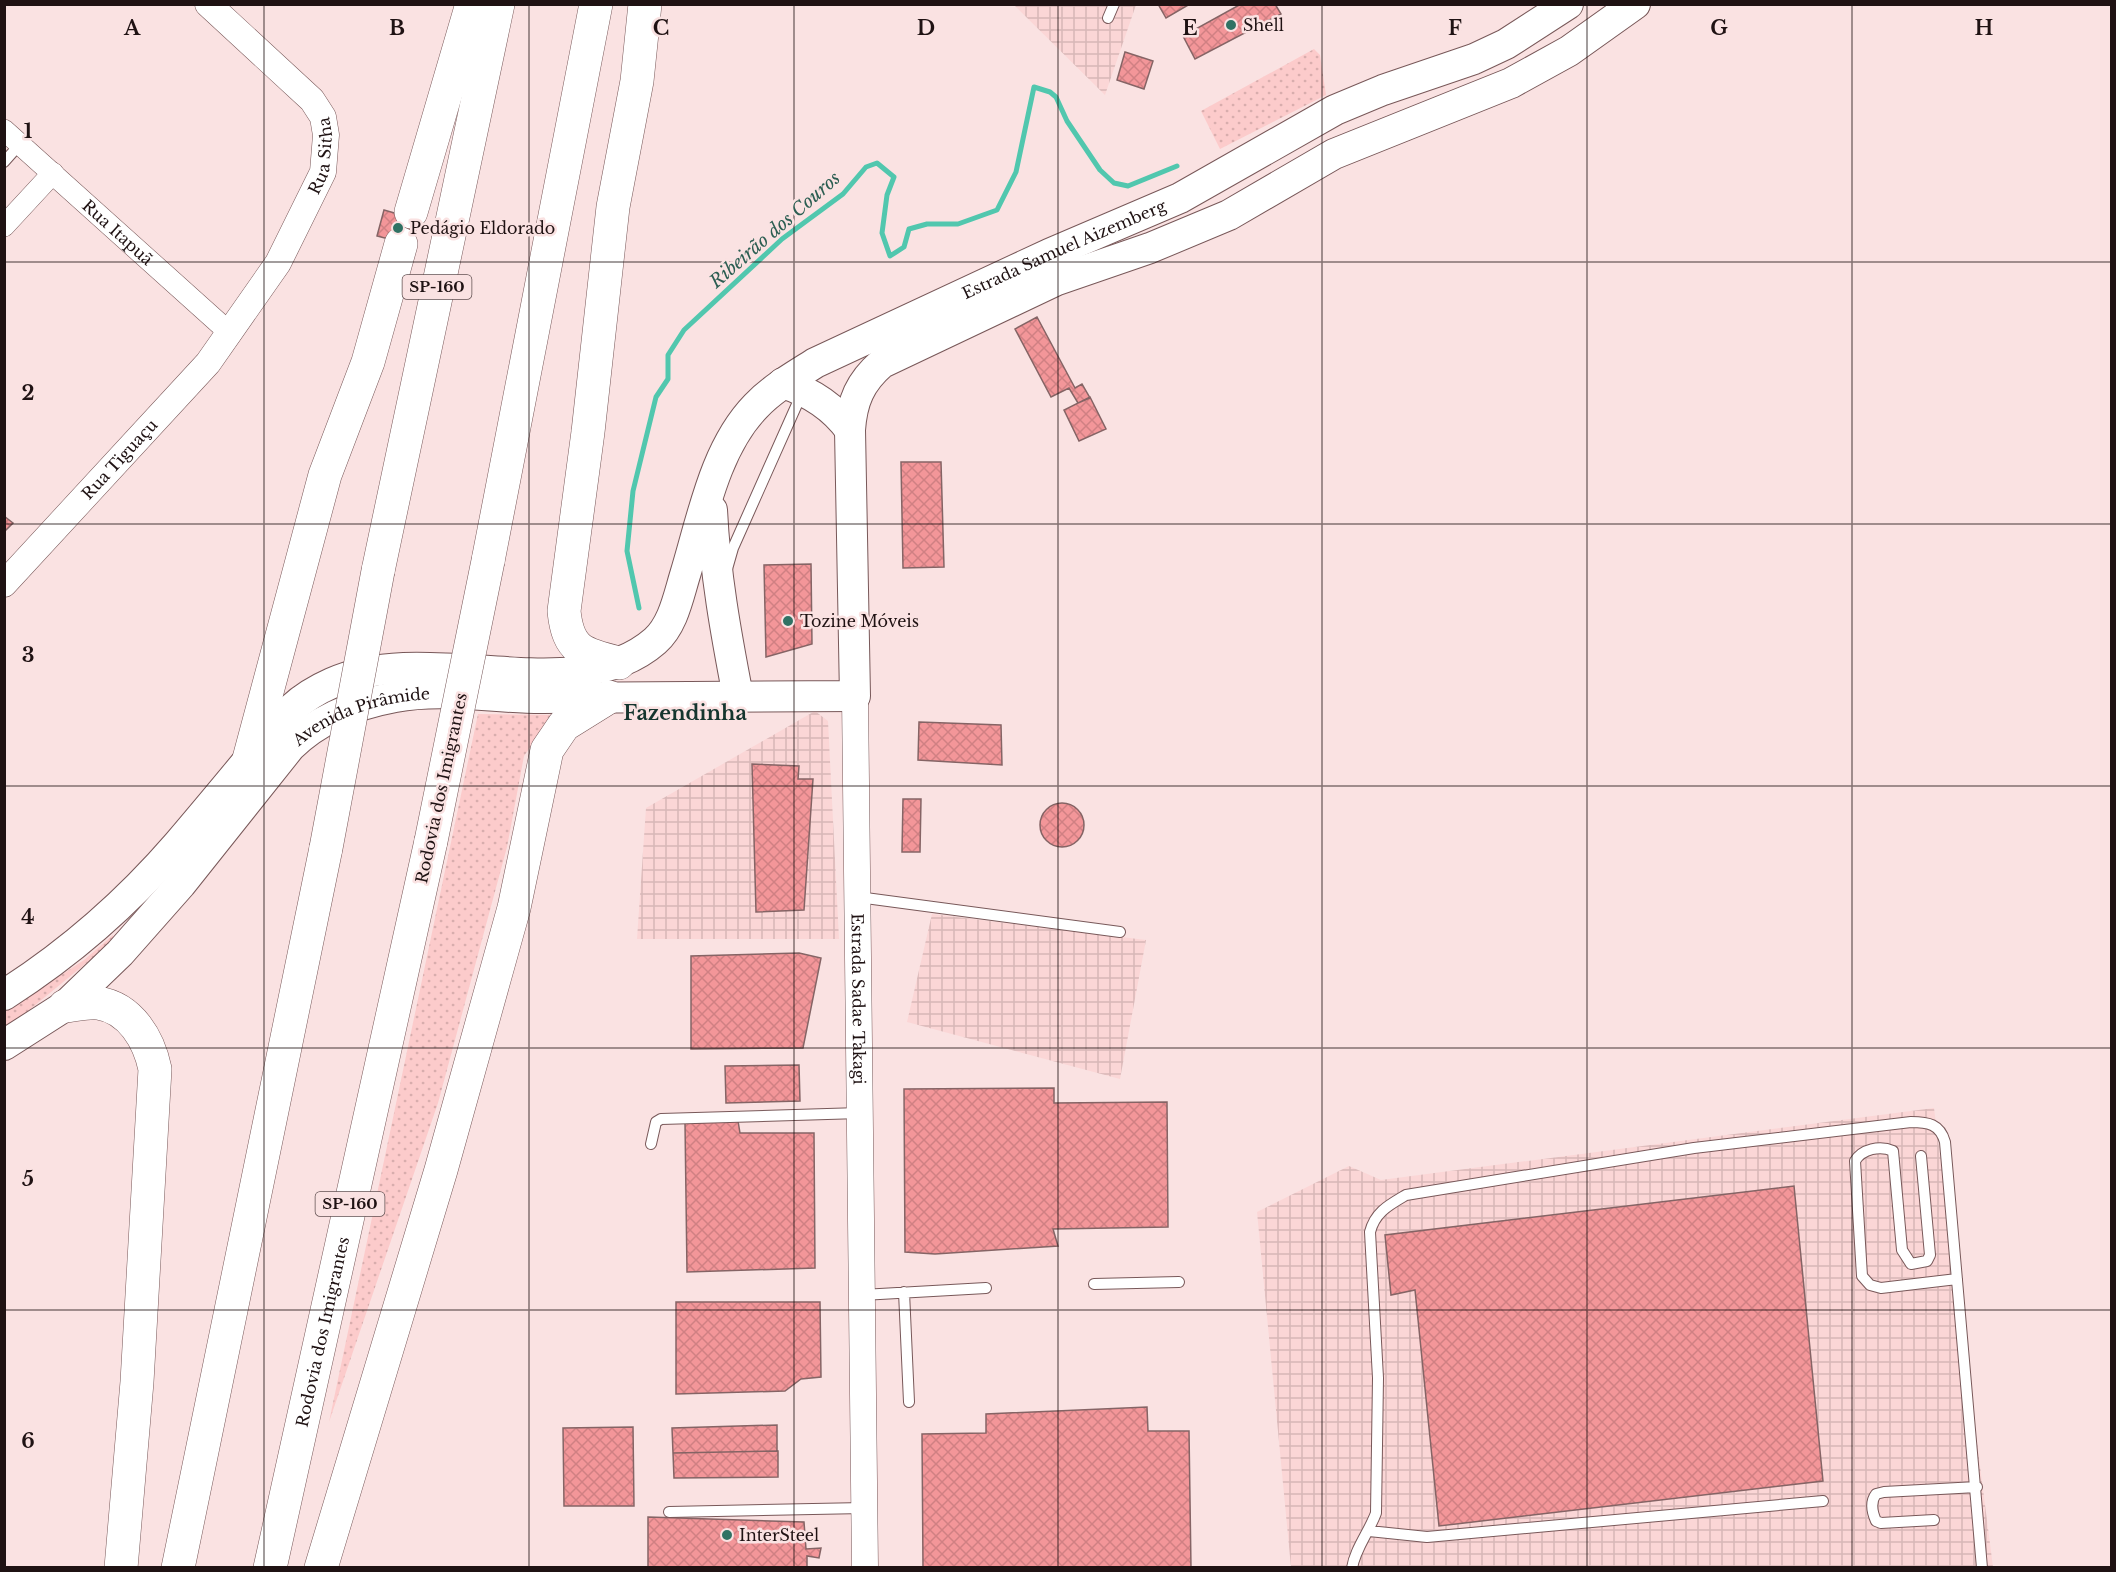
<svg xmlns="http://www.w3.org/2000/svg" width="2116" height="1572" font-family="'Libre Baskerville',serif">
	<defs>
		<pattern id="industrial-grid" width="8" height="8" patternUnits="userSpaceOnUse" patternTransform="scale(1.5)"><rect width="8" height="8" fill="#fbd6d6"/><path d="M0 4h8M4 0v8" fill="none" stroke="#d7b7b7"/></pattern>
		<pattern id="grass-dots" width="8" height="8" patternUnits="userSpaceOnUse" patternTransform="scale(1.5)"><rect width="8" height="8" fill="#fccbcb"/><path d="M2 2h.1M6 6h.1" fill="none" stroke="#d8adad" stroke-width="1.8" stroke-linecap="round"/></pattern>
		<pattern id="building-cross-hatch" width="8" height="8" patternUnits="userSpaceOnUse" patternTransform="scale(1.5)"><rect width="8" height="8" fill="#f39699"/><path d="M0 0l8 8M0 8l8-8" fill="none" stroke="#d08083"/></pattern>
	</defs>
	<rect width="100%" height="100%" fill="#fae2e2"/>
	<path fill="url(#industrial-grid)" d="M1014 5H1136L1105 95Z
		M815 711 828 721 839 939H637L646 808Z
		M932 914 1146 940 1120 1079 907 1022Z
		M1934 1108 1993 1567H1291L1257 1212 1349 1166 1381 1180Z"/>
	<path fill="url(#grass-dots)" d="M1314 49 1320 55 1326 95 1220 149 1201 111Z
		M478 714 553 715 524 756 507 847 438 1103 329 1422Z
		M113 935V941L5 1030V1012L84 960Z"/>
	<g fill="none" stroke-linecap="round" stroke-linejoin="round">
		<path stroke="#51c7ae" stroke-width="5" d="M639 608 627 551 633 491 656 397 668 379V355L684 330 782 239 843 194 866 167 877 163 894 177 887 195 882 233 890 256 904 247 909 229 927 224H958L997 210 1016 172 1034 87 1050 92 1056 97 1067 121 1100 170 1114 183 1128 186 1177 166"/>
	</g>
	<path fill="url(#building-cross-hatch)" stroke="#856465" stroke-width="1.5" d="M1158 4H1190L1166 18Z
		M1241 4H1275L1281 14 1195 59 1183 36Z
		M1125 52 1153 61 1144 89 1117 80Z
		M384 210 419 220 412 245 377 236Z
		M1037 317 1075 388 1082 384 1090 398 1078 403 1069 388 1051 397 1015 329Z
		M1090 397 1106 429 1079 441 1064 410Z
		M901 462H941L944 567 903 568Z
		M4 516 13 523 4 532Z
		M811 564 812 644 766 657 764 565Z
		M919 722 1001 725 1002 765 918 760Z
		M752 764 799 766 798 779H813L804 910 756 912Z
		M903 799H921L920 852H902Z
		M1040 825a22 22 0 1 1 44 0a22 22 0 1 1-44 0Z
		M799 953 821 958 803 1048 691 1049V956Z
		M799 1065 800 1101 726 1103 725 1066Z
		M1054 1088V1103L1167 1102 1168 1227 1053 1229 1058 1246 935 1254 905 1252 904 1089Z
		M738 1121 740 1133H814L815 1268 687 1272 685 1123Z
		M1794 1186 1823 1481 1439 1526 1415 1290 1391 1295 1385 1235Z
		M676 1302H820L821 1377 801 1379 785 1391 676 1394Z
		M1147 1407 1148 1431H1189L1191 1568H923L922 1434 986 1433V1414Z
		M777 1425V1451L673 1453 672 1428Z
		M633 1427 634 1506H564L563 1428Z
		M778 1451V1477L674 1478 673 1453Z
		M648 1517 804 1522 806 1549 821 1548 819 1558 807 1556V1568H648Z"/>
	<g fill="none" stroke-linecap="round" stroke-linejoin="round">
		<defs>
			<path id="service" d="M1108 18 1114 4
				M4 162 20 144
				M727 569 733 548 802 393
				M858 897 1120 932
				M651 1144 656 1122 661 1119 860 1113
				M1921 1156 1930 1255 1927 1261 1911 1264 1902 1250 1893 1151C1880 1145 1862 1149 1855 1161L1862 1276 1870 1285 1881 1288 1957 1279
				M1094 1284 1179 1282
				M904 1292 909 1402
				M862 1295 986 1288
				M669 1512 864 1508
				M1934 1520 1881 1523 1876 1521C1872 1512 1870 1502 1876 1494L1884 1492 1977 1487
				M1369 1531 1427 1537 1823 1501
				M1352 1568C1355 1549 1369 1532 1376 1513L1378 1378 1370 1232C1375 1212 1389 1205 1406 1195L1694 1148 1911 1122C1928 1122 1940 1124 1945 1142L1982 1568"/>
			<g id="minor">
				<path id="s1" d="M4 130 231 334"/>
				<path d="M4 226 53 173"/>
			</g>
			<g id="tertiary">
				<path id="s2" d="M4 584 208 363 278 263 323 172 326 135 323 117 312 100 208 4"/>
				<path id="s3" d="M855 696 865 1568"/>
			</g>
			<g id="secondary">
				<path d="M783 383C810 392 833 406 850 430"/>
				<path d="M712 510C715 573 726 634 738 696"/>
				<path id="s4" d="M4 995C70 953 127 903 178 844 202 816 226 787 250 758 278 724 289 702 332 683 429 639 575 711 655 641 673 625 678 598 685 575 702 520 714 449 756 406 773 388 795 376 815 363L1049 254 1180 198 1335 110 1383 90 1474 59 1506 44 1568 4"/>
				<path id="s5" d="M4 1045 65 1006 120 953 181 884 290 747C318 719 357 704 395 697 443 688 492 698 541 698 645 698 750 696 855 696L850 430C852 401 860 382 882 363L1057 280 1150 248 1229 215 1334 154 1511 83 1569 51 1635 4"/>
			</g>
			<g id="motorway">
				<path d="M411 212 472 4"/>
				<path d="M488 561 596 4"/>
				<path d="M378 571 498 4"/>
				<path d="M619 663C583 654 568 651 564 611L588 432 613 207 637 81 645 4"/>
				<path d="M249 759 325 475 368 362 401 244"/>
				<path d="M65 1006C75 1005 88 1002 98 1003 131 1008 149 1040 155 1069L137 1382 121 1568"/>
				<path d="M178 1568 326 848"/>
				<path id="s6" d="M270 1568 431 841"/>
				<path d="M321 1568 441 1170 514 908 547 750 564 725 609 697"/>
			</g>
		</defs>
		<use href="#service" stroke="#785859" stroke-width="12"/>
		<use href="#minor" stroke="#785859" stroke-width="22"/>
		<use href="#tertiary" stroke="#785859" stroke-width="27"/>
		<use href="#secondary" stroke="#785859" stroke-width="32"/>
		<use href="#motorway" stroke="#785859" stroke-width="34"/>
		<use href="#service" stroke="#fff" stroke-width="10"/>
		<use href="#minor" stroke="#fff" stroke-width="21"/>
		<use href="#tertiary" stroke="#fff" stroke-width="26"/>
		<use href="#secondary" stroke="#fff" stroke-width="30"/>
		<use href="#motorway" stroke="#fff" stroke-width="33"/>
		<defs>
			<path id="motorway-bridge" d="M431 841 488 561
				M326 848 378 571"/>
		</defs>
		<use href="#motorway-bridge" stroke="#785859" stroke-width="34" stroke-linecap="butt"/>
		<use href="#motorway-bridge" stroke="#fff" stroke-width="33"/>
	</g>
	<path fill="none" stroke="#1f1213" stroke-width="1.5" stroke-opacity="0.55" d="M264 4V1568M529 4V1568M794 4V1568M1058 4V1568M1322 4V1568M1587 4V1568M1852 4V1568M4 262H2112M4 524H2112M4 786H2112M4 1048H2112M4 1310H2112"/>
	<g fill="#307264" stroke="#fae2e2" stroke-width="2">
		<circle cx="1231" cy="25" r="6"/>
		<circle cx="398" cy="228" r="6"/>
		<circle cx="788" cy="621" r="6"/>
		<circle cx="727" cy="1535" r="6"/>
	</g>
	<g text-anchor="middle" stroke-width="5" stroke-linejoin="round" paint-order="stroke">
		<g fill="#fae2e2" stroke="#615051" stroke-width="1.5">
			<rect x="402.5" y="275" width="69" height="24" rx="4.5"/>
			<rect x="315.5" y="1192" width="69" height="24" rx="4.5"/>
		</g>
		<g font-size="15" font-weight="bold" fill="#1f1213">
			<text x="437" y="292">SP-160</text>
			<text x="350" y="1209">SP-160</text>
		</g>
		<g font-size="16" fill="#1f1213" stroke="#fae2e2" text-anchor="start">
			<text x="1243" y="31">Shell</text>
			<text x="410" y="234">Pedágio Eldorado</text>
			<text x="800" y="627">Tozine Móveis</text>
			<text x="739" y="1541">InterSteel</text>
		</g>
		<g font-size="16" fill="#1f1213" stroke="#fae2e2">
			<text dy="6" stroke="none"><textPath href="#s2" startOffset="540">Rua Sitha</textPath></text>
			<text dy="6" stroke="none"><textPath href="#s1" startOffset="153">Rua Itapuã</textPath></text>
			<text dy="6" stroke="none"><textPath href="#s4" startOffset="1394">Estrada Samuel Aizemberg</textPath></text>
			<text dy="6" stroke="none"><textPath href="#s2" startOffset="170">Rua Tiguaçu</textPath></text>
			<text dy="6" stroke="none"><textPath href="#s5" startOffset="496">Avenida Pirâmide</textPath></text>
			<text transform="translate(441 788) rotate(-78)" y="6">Rodovia dos Imigrantes</text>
			<text dy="6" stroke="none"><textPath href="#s3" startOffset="303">Estrada Sadae Takagi</textPath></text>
			<text dy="6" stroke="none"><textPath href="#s6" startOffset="242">Rodovia dos Imigrantes</textPath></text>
		</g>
		<g font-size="18" font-style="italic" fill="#2c5e52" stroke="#fae2e2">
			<text transform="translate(775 230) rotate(-41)" y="6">Ribeirão dos Couros</text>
		</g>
		<g font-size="20" font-weight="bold" fill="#15352e" stroke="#fae2e2">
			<text x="685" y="720">Fazendinha</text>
		</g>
	</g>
	<g font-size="20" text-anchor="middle" font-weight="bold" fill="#1f1213" stroke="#fae2e2" stroke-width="5" stroke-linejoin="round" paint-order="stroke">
		<text x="132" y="35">A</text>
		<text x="397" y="35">B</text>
		<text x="661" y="35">C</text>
		<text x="926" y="35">D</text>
		<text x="1190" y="35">E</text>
		<text x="1455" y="35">F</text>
		<text x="1719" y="35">G</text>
		<text x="1984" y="35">H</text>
		<text x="28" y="138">1</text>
		<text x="28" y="400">2</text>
		<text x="28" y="662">3</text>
		<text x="28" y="924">4</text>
		<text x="28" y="1186">5</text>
		<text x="28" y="1448">6</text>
	</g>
	<rect width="2116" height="1572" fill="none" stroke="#1f1213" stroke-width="12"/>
</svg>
